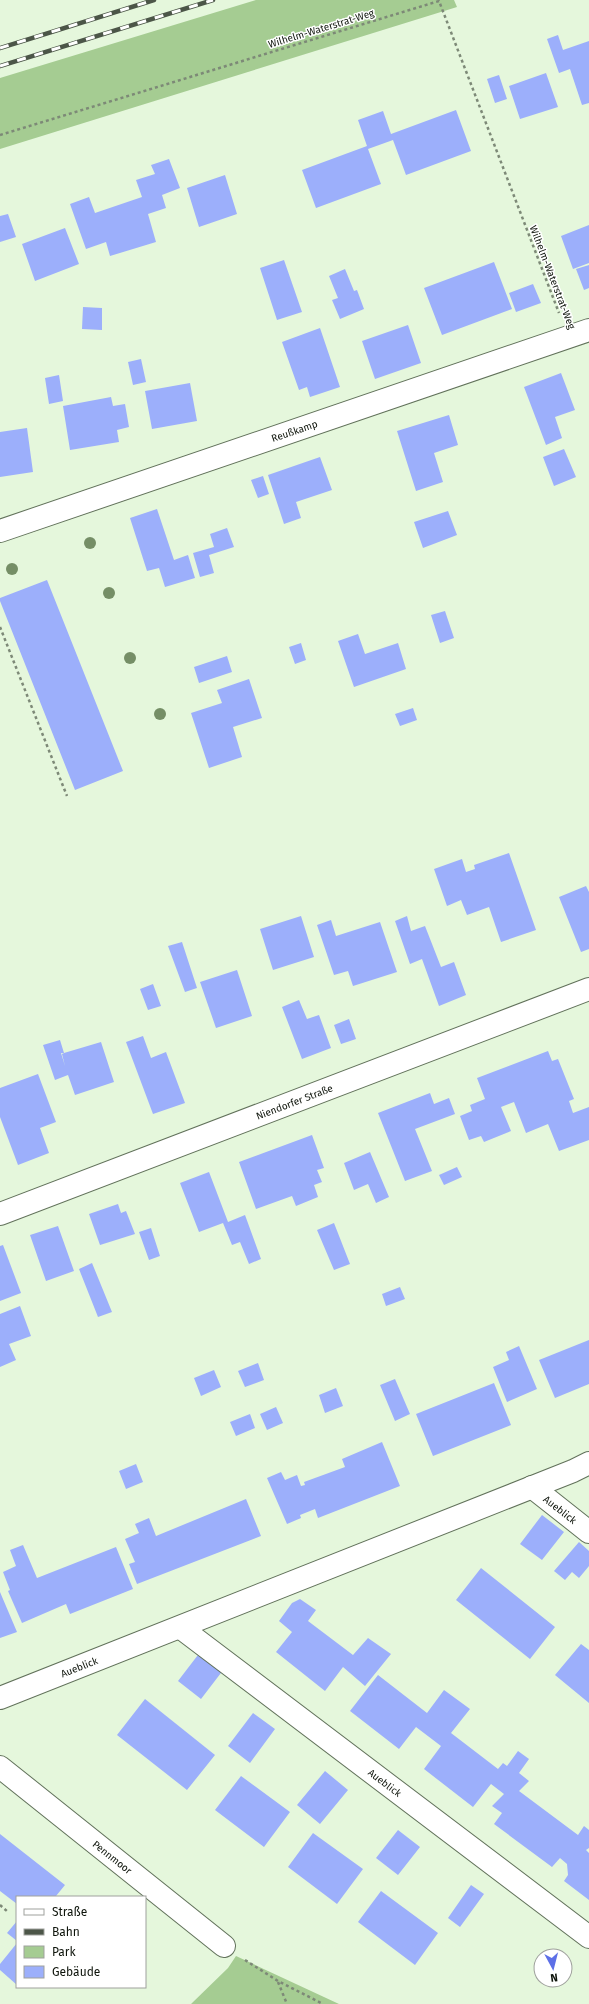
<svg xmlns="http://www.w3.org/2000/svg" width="589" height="2004" font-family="'Fira Sans',sans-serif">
	<rect width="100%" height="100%" fill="#e5f7dc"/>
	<path fill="#a5cc92" d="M256 0H454L457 7 0 149V78Z
		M236 1956 339 2004H191L228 1968Z"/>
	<path fill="#9caffb" d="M558 35 563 50 589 41V103L582 105 570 69 559 73 547 39Z
		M546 73 558 107 520 119 509 86Z
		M499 75 507 99 495 103 487 79Z
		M456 110 471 151 406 175 393 140 368 149 381 184 316 208 302 170 367 146 358 120 383 111 391 134Z
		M169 159 180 188 162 195 166 208 148 214 156 242 110 256 106 242 86 249 70 204 89 197 95 213 142 197 136 180 155 174 151 165Z
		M225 175 237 214 199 227 187 188Z
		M8 214 16 237 0 242V216Z
		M589 225V263L573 269 561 236Z
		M65 228 79 264 35 281 22 244Z
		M284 260 302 312 277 320 260 268Z
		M494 262 512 309 442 335 424 288Z
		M589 265V288L584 290 576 269Z
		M345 269 354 291 357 290 364 309 340 319 332 300 338 298 329 276Z
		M533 284 541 303 516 312 509 293Z
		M83 307 102 308V330L82 329Z
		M408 325 421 363 375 379 362 341Z
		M320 328 340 387 310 397 307 387 299 390 282 342Z
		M141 359 146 382 133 385 128 362Z
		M561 373 575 410 555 417 562 438 546 445 524 387Z
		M59 375 63 401 49 404 45 378Z
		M190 383 197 421 152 429 145 391Z
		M111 397 113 406 125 404 129 427 117 430 119 442 70 450 63 406Z
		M449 415 458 445 434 453 443 482 416 491 397 431Z
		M27 428 33 472 0 477V432Z
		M564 449 576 477 554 486 543 457Z
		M320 457 332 490 296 502 301 518 284 524 268 475Z
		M263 476 269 494 258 498 251 480Z
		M157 509 174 560 188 555 195 578 165 587 159 568 147 571 130 518Z
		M448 511 457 535 423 548 414 522Z
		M227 528 234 547 209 555 214 573 200 577 193 553 214 547 210 534Z
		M47 580 123 771 75 790 0 601V598Z
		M445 611 454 638 440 643 431 615Z
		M358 634 365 654 398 643 406 669 354 687 338 641Z
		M301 643 306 660 295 664 289 647Z
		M227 656 232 672 199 683 194 667Z
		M249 679 262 718 233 727 242 757 209 768 191 713 222 703 217 690Z
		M413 708 417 720 400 726 395 714Z
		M509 853 536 930 501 942 489 907 467 915 461 900 447 906 434 869 462 859 466 872 475 869 474 865Z
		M586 886 589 892V949L581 952 559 897Z
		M301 916 314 957 273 970 260 929Z
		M407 916 411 931 425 926 441 967 454 962 466 995 439 1006 422 959 410 964 395 921Z
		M331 920 336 936 380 922 397 972 353 986 348 971 334 975 317 925Z
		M182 942 197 988 185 992 168 946Z
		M237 970 252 1016 216 1028 200 982Z
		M153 984 161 1006 148 1010 140 989Z
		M299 1000 307 1019 319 1015 331 1048 302 1059 282 1007Z
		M349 1019 356 1039 341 1044 334 1025Z
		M143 1036 151 1058 166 1052 185 1103 153 1114 126 1042Z
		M60 1040 64 1053H61L65 1066 62 1054 64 1053 101 1042 114 1082 75 1095 68 1075 55 1080 43 1045Z
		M548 1051 552 1061 558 1059 574 1099 569 1101 573 1113 589 1107V1140L559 1151 548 1124 526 1133 514 1102 501 1107 511 1131 484 1142 481 1136 469 1140 460 1116 472 1111 470 1105 485 1099 477 1078Z
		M38 1074 56 1122 40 1128 49 1153 18 1165 0 1117V1088Z
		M430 1093 434 1104 449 1098 455 1114 415 1129 432 1171 405 1181 378 1113Z
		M312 1135 324 1168 317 1170 322 1182 314 1185 318 1197 296 1206 292 1196 256 1209 239 1162Z
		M370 1152 389 1197 376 1203 368 1184 354 1190 344 1163Z
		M457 1167 462 1177 444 1185 439 1175Z
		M209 1172 228 1222 245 1215 261 1259 249 1264 240 1242 232 1245 223 1223 199 1232 180 1183Z
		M118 1204 121 1213 126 1211 135 1234 100 1245 89 1214Z
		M334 1223 350 1264 334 1270 317 1230Z
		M58 1226 74 1271 46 1281 30 1235Z
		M151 1228 160 1256 149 1260 139 1232Z
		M3 1245 21 1293 0 1301V1246Z
		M92 1263 112 1312 98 1317 79 1269Z
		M400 1287 405 1299 386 1306 382 1294Z
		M20 1306 31 1336 9 1344 16 1360 0 1367V1314Z
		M589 1340V1384L555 1398 539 1360Z
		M519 1346 537 1389 507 1402 493 1367 509 1360 506 1352Z
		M258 1363 264 1380 245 1387 238 1371Z
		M214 1370 221 1387 201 1396 194 1378Z
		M395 1379 410 1414 395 1421 380 1385Z
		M494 1383 511 1425 433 1456 416 1414Z
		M336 1388 343 1406 325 1413 319 1395Z
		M276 1407 283 1423 267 1430 260 1414Z
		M250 1414 255 1428 236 1436 230 1422Z
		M382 1442 400 1486 318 1518 315 1509 300 1515 301 1518 287 1524 267 1478 281 1472 285 1480 297 1475 301 1486 305 1485 304 1482 345 1467 342 1459Z
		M136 1464 143 1482 126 1489 119 1471Z
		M246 1499 261 1536 137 1584 129 1564 135 1562 125 1539 139 1533 135 1524 149 1518 156 1536Z
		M542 1515 564 1532 542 1560 520 1544Z
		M579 1542 589 1551V1566L579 1578 572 1572 565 1580 554 1571Z
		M23 1545 37 1578 116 1547 133 1589 70 1614 66 1604 22 1623 8 1591 10 1590 3 1572 16 1566 10 1550Z
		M481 1568 555 1627 530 1659 456 1600Z
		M0 1592 17 1632 0 1638Z
		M300 1599 316 1610 308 1621 353 1655 368 1638 391 1654 365 1686 343 1667 325 1691 276 1652 292 1632 279 1621 292 1603Z
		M581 1644 589 1650V1703L555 1675Z
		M201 1651 224 1669 201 1699 178 1681Z
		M378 1675 427 1713 444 1690 470 1709 451 1733 498 1769 503 1763 507 1766 518 1751 529 1759 519 1773 529 1781 519 1791 578 1835 584 1826 589 1830V1848L586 1850 589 1853V1900L564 1881 568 1875 567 1864 560 1858 552 1867 494 1824 502 1813 492 1806 504 1794 491 1784 473 1807 424 1769 441 1746 416 1727 399 1749 350 1711Z
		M145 1699 215 1755 187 1790 117 1735Z
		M253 1713 275 1729 250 1763 228 1746Z
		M325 1771 348 1790 320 1824 297 1805Z
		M241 1776 290 1812 264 1847 215 1810Z
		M398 1830 420 1847 398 1875 376 1858Z
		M313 1833 363 1869 337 1904 288 1867Z
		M0 1834 65 1885 56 1896 58 1897H17V1904L0 1891Z
		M471 1885 484 1894 460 1927 448 1918Z
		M381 1891 438 1933 415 1965 358 1922Z
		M17 1921V1941L7 1933Z
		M17 1943V1985L0 1970V1964Z"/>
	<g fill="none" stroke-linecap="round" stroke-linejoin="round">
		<defs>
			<g id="minor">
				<path id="s1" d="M0 531 589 330"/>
				<path id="s2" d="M532 1487 589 1532"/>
				<path id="s3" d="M181 1628 589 1937"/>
				<path id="s4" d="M0 1698 573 1471 589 1463"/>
				<path id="s5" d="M0 1767 224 1946"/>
			</g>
			<g id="major">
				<path id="s6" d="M0 1214 589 989"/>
			</g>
		</defs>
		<use href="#minor" stroke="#62725b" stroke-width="24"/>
		<use href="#major" stroke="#62725b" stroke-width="24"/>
		<path stroke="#7d8977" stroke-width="2.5" stroke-dasharray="3 3" stroke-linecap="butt" d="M0 135 439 1 559 313
			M0 627 67 796
			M0 1905 8 1912
			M245 1960 278 1981 323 2004
			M278 1982 287 2004"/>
		<use href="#minor" stroke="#fff" stroke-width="22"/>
		<use href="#major" stroke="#fff" stroke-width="22"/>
		<defs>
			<path id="rail" d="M0 48 154 0
				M0 66 213 0"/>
		</defs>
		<use href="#rail" stroke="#4c5648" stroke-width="4.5"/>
		<use href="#rail" stroke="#fff" stroke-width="3" stroke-dasharray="9" stroke-linecap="butt"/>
	</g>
	<g fill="#758e66">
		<circle cx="90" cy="543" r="6"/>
		<circle cx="12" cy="569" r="6"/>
		<circle cx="109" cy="593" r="6"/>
		<circle cx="130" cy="658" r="6"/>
		<circle cx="160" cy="714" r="6"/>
	</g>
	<g text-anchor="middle" stroke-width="3" stroke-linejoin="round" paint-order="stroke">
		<g font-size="10" fill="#0e140b" stroke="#fff">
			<text transform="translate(321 28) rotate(-17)" y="4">Wilhelm-Waterstrat-Weg</text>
			<text transform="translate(553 277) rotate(69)" y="4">Wilhelm-Waterstrat-Weg</text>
			<text dy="4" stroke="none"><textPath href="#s1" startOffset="311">Reußkamp</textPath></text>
			<text dy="4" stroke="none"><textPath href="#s6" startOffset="315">Niendorfer Straße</textPath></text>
			<text dy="4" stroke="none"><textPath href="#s2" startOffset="36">Aueblick</textPath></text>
			<text dy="4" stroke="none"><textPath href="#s4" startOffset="85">Aueblick</textPath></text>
			<text dy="4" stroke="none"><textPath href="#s3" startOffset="256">Aueblick</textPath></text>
			<text dy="4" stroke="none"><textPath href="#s5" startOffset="144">Pennmoor</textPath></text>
		</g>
	</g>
	<rect x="16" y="1896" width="130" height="92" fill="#ffffff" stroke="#9fa19d"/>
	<rect x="24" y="1909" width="20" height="6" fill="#ffffff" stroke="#9fa19d"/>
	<text x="52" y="1916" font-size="12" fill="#0e140b">Straße</text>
	<rect x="24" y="1929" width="20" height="6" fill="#4c5648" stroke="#9fa19d"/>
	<text x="52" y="1936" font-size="12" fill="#0e140b">Bahn</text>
	<rect x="24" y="1946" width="20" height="12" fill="#a5cc92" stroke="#9fa19d"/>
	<text x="52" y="1956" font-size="12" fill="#0e140b">Park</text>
	<rect x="24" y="1966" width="20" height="12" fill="#9caffb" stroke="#9fa19d"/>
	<text x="52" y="1976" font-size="12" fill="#0e140b">Gebäude</text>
	<g transform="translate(553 1968) rotate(173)"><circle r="19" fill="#ffffff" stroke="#9fa19d"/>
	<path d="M0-3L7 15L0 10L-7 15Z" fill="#5d70e7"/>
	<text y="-6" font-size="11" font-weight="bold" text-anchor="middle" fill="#0e140b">N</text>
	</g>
</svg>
